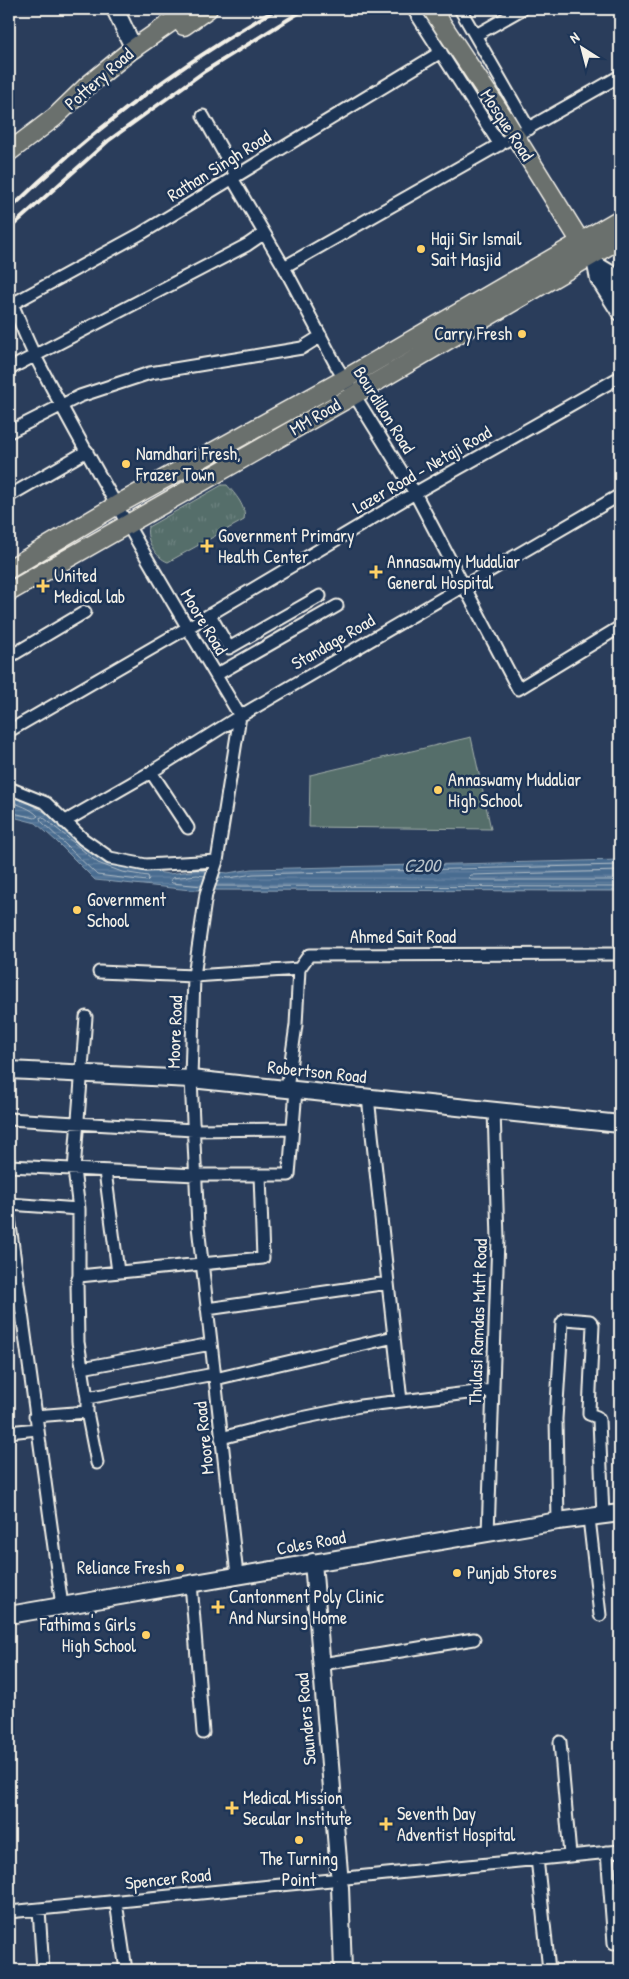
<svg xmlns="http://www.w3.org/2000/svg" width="629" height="1979" font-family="'Patrick Hand',sans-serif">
	<defs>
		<pattern id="grass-tufts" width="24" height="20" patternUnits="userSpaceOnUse" patternTransform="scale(1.25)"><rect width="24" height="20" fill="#556e6b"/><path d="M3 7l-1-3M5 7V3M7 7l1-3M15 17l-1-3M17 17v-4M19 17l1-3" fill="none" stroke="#6e8380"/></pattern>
		<pattern id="water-rules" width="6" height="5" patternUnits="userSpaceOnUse" patternTransform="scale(1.25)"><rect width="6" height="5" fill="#496c90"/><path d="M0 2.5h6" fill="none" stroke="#6481a0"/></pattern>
	</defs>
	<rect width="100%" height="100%" fill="#2a3d5b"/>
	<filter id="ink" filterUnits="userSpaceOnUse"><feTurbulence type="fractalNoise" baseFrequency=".02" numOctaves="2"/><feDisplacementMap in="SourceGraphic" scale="10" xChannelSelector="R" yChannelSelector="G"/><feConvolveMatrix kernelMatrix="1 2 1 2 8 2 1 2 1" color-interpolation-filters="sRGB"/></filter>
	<g filter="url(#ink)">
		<path fill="url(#grass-tufts)" stroke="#a4b0aa" d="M222 485H227C235 494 247 507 244 520L168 562C156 558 145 540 148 527Z"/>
		<path fill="#556e6b" stroke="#a4b0aa" d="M471 737 491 829 309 827 310 775Z"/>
		<path fill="url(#water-rules)" stroke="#8da1b3" d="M9 796 26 802 50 815 101 858 123 867 169 874 197 870 228 873 252 869 620 860V891L191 890 95 880 56 841 36 823 9 816Z"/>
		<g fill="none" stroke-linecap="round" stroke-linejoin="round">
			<path stroke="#b0bcc5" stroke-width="1" d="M9 801C19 805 31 808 38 816L35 818 9 812
				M43 817 98 863 122 872 148 876 149 879 147 881 97 875 41 821 40 818Z
				M620 871 471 875 469 877 471 880H620
				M219 877 229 878 253 874 620 865
				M202 886 172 883 170 881 172 878 197 875 205 876
				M216 886 620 887"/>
			<defs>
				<path id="street" d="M413 9 500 145
					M460 9 529 129
					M476 35 522 9
					M203 116 236 175
					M232 178 284 267 337 367 415 493 518 689 620 627
					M284 267 620 76
					M9 297C18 316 25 337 35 356 99 479 170 598 240 716L217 861 206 894 194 976 191 1079 198 1226 237 1575
					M12 304 142 233 441 52
					M9 369 247 245 263 234
					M9 432 80 396 150 373 302 348 321 336
					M9 496 87 451
					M210 615 229 648 320 596
					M9 657 85 612
					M216 675 337 606
					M9 731 187 628 415 493 620 377
					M151 772 188 828
					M9 788 46 803 83 839 110 858 146 865 217 861
					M64 822 151 772 240 716 620 495
					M99 972 194 976 299 969 309 955 620 954
					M287 1089 296 1025 299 969
					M9 1119 193 1130 292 1129
					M9 1166 196 1175H289L296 1090
					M105 1171 118 1272
					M9 1204 79 1209 74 1170 86 1017
					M79 1209V1276L263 1258 260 1175
					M9 1218 62 1606
					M79 1276 77 1282 78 1342 87 1398V1412L97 1463
					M207 1309 388 1283 368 1097
					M394 1337 401 1401
					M82 1368 211 1344
					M215 1379 394 1337 388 1283
					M87 1398 214 1374
					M35 1416 87 1412
					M9 1432 37 1429
					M221 1438 287 1421 360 1406 493 1390
					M589 1518 600 1615
					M558 1521 556 1419 562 1323 565 1319 590 1321 593 1325 589 1411V1414L597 1417 599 1420 603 1516
					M488 1534 498 1239 494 1110
					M191 1583 203 1733
					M322 1664 474 1639
					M560 1742 570 1855
					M607 1852 614 1943
					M537 1858 549 1970
					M346 1878 620 1851
					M116 1902 126 1970
					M39 1910 43 1970
					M9 1912 331 1880"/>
				<path id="secondary" d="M115 9 134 49
					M590 257 596 265 599 279 620 312
					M596 265 611 274 620 289
					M9 1070 191 1079 620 1124
					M313 1562 339 1872
					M9 1615 558 1521 620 1513
					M340 1887 343 1970"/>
				<path id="primary" d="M432 9 502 115 587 252
					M184 26 208 9
					M9 152 55 117 87 86 130 51 190 9
					M9 569 117 505 345 379 620 219
					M9 592 354 395 620 239"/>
			</defs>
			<use href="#street" stroke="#f4f1e8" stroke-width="15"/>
			<use href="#secondary" stroke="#f4f1e8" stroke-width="20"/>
			<use href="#primary" stroke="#f4f1e8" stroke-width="21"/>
			<use href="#street" stroke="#1d3557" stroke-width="11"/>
			<use href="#secondary" stroke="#1d3557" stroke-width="16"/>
			<use href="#primary" stroke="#6b706d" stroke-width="18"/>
			<path stroke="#f4f1e8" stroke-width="4" d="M9 210C89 132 180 64 277 9
				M9 229 108 141 205 71 305 9"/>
		</g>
	</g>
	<g fill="#ffd166" stroke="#1d3557" stroke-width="2">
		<circle cx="421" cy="249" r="5"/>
		<circle cx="522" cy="334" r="5"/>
		<circle cx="126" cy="464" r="5"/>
		<path d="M204.5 538.5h5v5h5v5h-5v5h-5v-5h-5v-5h5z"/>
		<path d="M373.5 564.5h5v5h5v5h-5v5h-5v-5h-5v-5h5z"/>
		<path d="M40.5 578.5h5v5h5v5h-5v5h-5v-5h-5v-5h5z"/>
		<circle cx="438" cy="790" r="5"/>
		<circle cx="77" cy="910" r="5"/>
		<circle cx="180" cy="1568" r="5"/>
		<circle cx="457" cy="1573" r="5"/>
		<path d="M215.5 1599.5h5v5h5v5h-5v5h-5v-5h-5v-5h5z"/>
		<circle cx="146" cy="1635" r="5"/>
		<path d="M229.5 1800.5h5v5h5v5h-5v5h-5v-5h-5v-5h5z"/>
		<path d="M383.5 1816.5h5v5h5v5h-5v5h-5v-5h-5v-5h5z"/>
		<circle cx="299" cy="1840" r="5"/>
	</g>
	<g text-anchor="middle" stroke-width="5" stroke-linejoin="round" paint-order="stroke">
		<g font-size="18" fill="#f4f1e8" stroke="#1d3557">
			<text transform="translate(99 79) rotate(-41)" y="6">Pottery Road</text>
			<text transform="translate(507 125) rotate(57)" y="6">Mosque Road</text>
			<text transform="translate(219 166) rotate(-32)" y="6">Rathan Singh Road</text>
			<text transform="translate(384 410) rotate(58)" y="6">Bourdillon Road</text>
			<text transform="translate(315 417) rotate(-30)" y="6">MM Road</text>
			<text transform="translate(422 470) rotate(-30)" y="6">Lazer Road - Netaji Road</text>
			<text transform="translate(204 622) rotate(59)" y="6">Moore Road</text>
			<text transform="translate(333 642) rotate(-30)" y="6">Standage Road</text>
			<text x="403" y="943">Ahmed Sait Road</text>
			<text transform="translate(175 1032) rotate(-88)" y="6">Moore Road</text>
			<text transform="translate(317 1072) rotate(6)" y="6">Robertson Road</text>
			<text transform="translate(478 1322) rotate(-88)" y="6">Thulasi Ramdas Mutt Road</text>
			<text transform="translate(204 1438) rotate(-96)" y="6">Moore Road</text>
			<text transform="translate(311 1543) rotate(-10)" y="6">Coles Road</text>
			<text transform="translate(306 1719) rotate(-95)" y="6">Saunders Road</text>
			<text transform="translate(168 1879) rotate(-6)" y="6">Spencer Road</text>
		</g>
		<g font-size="18" fill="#f4f1e8" stroke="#1d3557" text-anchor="start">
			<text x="431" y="245">Haji Sir Ismail<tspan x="431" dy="21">Sait Masjid</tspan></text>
			<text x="512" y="340" text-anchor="end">Carry Fresh</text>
			<text x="136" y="460">Namdhari Fresh,<tspan x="136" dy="21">Frazer Town</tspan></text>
			<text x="218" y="542">Government Primary<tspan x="218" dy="21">Health Center</tspan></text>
			<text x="387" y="568">Annasawmy Mudaliar<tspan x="387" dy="21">General Hospital</tspan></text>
			<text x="54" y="582">United<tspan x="54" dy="21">Medical lab</tspan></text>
			<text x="448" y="786">Annaswamy Mudaliar<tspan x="448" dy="21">High School</tspan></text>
			<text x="87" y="906">Government<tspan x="87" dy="21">School</tspan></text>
			<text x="170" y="1574" text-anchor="end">Reliance Fresh</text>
			<text x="467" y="1579">Punjab Stores</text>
			<text x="229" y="1603">Cantonment Poly Clinic<tspan x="229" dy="21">And Nursing Home</tspan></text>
			<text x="136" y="1631" text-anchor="end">Fathima's Girls<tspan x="136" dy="21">High School</tspan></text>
			<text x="243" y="1804">Medical Mission<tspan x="243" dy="21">Secular Institute</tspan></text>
			<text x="397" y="1820">Seventh Day<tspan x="397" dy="21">Adventist Hospital</tspan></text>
			<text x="299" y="1865" text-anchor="middle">The Turning<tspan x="299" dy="21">Point</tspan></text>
		</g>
		<g font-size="19" font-style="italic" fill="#b8c2c9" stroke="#1d3557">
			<text x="422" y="872">C200</text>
		</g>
	</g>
	<rect width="629" height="1979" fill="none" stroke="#1d3557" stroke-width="30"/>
	<rect x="15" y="15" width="599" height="1949" fill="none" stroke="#f4f1e8" stroke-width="2" filter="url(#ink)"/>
	<g transform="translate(582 48) rotate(324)" stroke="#1d3557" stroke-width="4" paint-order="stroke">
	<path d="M0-4L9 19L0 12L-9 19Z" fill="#f4f1e8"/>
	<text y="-8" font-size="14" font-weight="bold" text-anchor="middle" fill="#f4f1e8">N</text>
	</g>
</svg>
